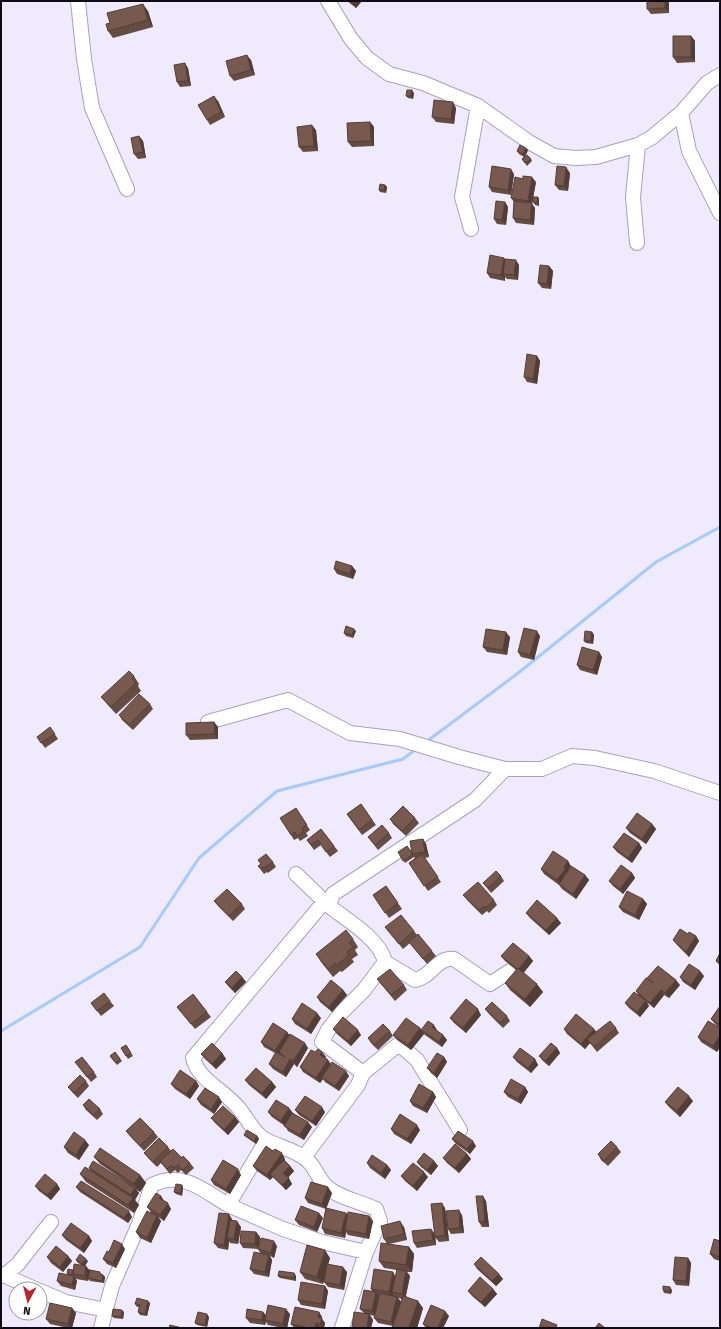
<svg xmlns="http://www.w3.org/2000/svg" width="721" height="1329" font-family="'Fira Sans',sans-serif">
	<rect width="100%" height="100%" fill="#f0eafd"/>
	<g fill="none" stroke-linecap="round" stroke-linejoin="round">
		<path stroke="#a6caf9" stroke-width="3" d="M426 742 517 674 656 562 720 527
			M1 1031 140 947 199 858 277 791 403 759 416 749"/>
		<defs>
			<path id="minor" d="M78 1 84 59 92 108 127 189
				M328 1 351 39 367 58 389 74 423 83 478 106 529 142 554 156 576 158 596 157 638 145 651 138 681 113 707 83 720 75
				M681 113 689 151 720 213
				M471 229 462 197 478 106
				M637 243 633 197 638 145
				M208 722 288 700 350 733 400 739 459 757 505 769
				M296 874 329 906
				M324 902 193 1058C198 1081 228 1092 241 1111 249 1121 254 1134 266 1140 279 1147 299 1151 309 1162 316 1169 319 1180 327 1187 339 1198 361 1202 376 1209L380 1221 366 1252 342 1328
				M385 962 415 980C432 977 436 957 454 959L490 984 510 971
				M363 1073 399 1044 417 1060 460 1130
				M304 1157 358 1085 363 1073 322 1042 328 1030 342 1012 364 990 385 962C380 939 347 920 329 906L333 894 475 800 505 769H542L572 756 595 758 654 771 720 793
				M228 1205 283 1229 322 1242 366 1252
				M1 1274 35 1289
				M4 1276 18 1264 51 1222
				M40 1291 66 1302 106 1310
				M101 1328 112 1286 139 1224 152 1185C182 1170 203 1190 228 1205L266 1141"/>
		</defs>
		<use href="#minor" stroke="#a9a0be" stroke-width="16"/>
		<use href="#minor" stroke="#fff" stroke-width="14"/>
	</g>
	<path fill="#664d44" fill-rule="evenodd" d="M347 1H362L356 8Z
		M669 1V13L651 14 647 9Z
		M148 11 153 27 113 38 108 31Z
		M691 36 695 41V62L677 63 673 57Z
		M251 60 255 75 234 81 230 76Z
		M188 68 191 86 180 87 177 82Z
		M414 93 413 99 408 98 406 96Z
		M218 101 225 117 210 125 207 120Z
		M456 108 454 124 436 122 432 117Z
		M370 122 374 127V146L352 147 348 142Z
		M316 130 318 151 303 152 299 147Z
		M139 136 143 141 146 158 138 159 134 154Z
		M526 148 528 150 525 156 531 159 532 161 527 166 522 159 524 157 519 154 517 151Z
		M570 173 568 191 559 190 555 185Z
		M514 174 511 195 492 192 489 187Z
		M536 182 533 197H538L539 200V206L535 205 533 202V197L532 204 535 208 534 225 516 223 513 218 514 202 511 198Z
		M385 185 387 187 386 193 380 192 379 190Z
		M505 202 508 207 506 225 497 224 494 219Z
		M505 259 519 265 518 280 507 279 505 277V281L490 278 487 273Z
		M549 266 553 271 551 289 542 288 538 283Z
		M537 356 540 361 537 384 527 382 524 377Z
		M352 566 356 571 353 579 337 574 334 569Z
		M356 631 353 638 346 636 344 633Z
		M592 632 594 635 593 644 586 643 584 641Z
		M540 636 534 660 521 657 518 652Z
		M510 637 507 655 487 652 483 647Z
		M599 652 602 657 597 675 580 670 577 665Z
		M134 676 139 684 138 686 141 691 116 714 107 704 101 697Z
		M150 704 153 709 133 730 122 720 119 715Z
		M214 722 218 727V739L190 740 186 735Z
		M50 727 58 739 45 748 37 737Z
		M361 804 376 825 362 835 347 814Z
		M299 813 310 830 306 833 308 836 300 841 298 838 294 840 291 835Z
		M415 818 419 823 406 836 393 824 390 819Z
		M652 824 656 829 646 844 630 833 626 828Z
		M321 829 338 851 330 857 321 845 314 850 307 840Z
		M389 833 392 838 378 850 368 837Z
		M423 839 426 844 429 857 425 858 441 882 428 891 409 863 415 858 414 857 405 863 398 852 412 853Z
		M639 843 642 848 632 863 617 852 613 847Z
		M568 861 571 866 585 875 589 880 576 899 562 889 559 885 544 874 541 869Z
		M273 862 276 867 268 873 267 872 264 874 258 866Z
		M632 873 635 878 623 894 613 886 609 881Z
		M501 876 504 881 491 893 483 883Z
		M386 886 402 909 389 918 373 895Z
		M463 895 494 900 497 905 489 913 487 911 482 915 467 900Z
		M643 899 647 904 639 920 623 912 619 907Z
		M214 901 242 904 245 909 233 921 218 906Z
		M526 913 561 923 549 935 530 918Z
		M385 927 414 931 417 935 432 951 436 956 427 964 410 943 403 949Z
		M688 934 696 936 699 941 689 957 677 945 673 940Z
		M353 939 358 947 355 950 358 955 352 959 354 962 342 972 340 971 333 977 321 962 316 954Z
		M720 953V966L716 961Z
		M501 956H529L533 961 523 973 543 992 530 1007 510 990 505 983 516 970 505 961Z
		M704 976 695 990 683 982 680 977Z
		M242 977 246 982 235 993 229 987 225 982Z
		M647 978 680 985 669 998 664 995 654 1008 639 996 636 991 649 980Z
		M377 979 404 985 407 990 395 1001Z
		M343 990 347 995 332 1012 320 1002 317 997Z
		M110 1001 114 1006 101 1016 91 1003Z
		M646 1001 649 1006 640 1017 629 1008 625 1003Z
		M720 1006V1028L715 1024 711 1019Z
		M177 1007 207 1012 211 1017 195 1029Z
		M485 1009 507 1016 510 1021 503 1028 489 1014Z
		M481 1015 466 1033 454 1023 450 1018Z
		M321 1018 311 1034 295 1024 292 1019Z
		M420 1028 421 1030H437V1031L443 1035 447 1040 442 1047 425 1035 424 1034 411 1050 397 1040 393 1035Z
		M616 1028 619 1033 597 1052 590 1043 585 1049 567 1034 564 1029 596 1032Z
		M720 1028V1047L717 1052 701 1042 698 1037Z
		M333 1029 361 1035 351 1046 337 1034Z
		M390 1031 393 1036 378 1050 371 1043 368 1038Z
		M287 1032 289 1035 308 1048 297 1067 294 1064 286 1077 273 1069 269 1064 275 1053 264 1047 261 1042Z
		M126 1045 133 1056 128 1059 121 1048Z
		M557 1048 560 1053 549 1066 543 1061 539 1056Z
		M115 1052 122 1061 117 1065 110 1056Z
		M315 1052H322L326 1057 325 1058 328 1060 331 1064 349 1076 339 1091 325 1082 323 1079 320 1083 303 1072 300 1067Z
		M222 1053 226 1059 216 1069 205 1059 201 1054Z
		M444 1057 447 1062 437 1078 431 1073 427 1068Z
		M513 1057 535 1059 538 1065 531 1073 517 1062Z
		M79 1067 94 1072 97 1077 91 1082Z
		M245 1080 272 1082 276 1087 266 1099 249 1085Z
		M86 1081 89 1086 78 1098 72 1092 68 1087Z
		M196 1081 199 1086 190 1099 175 1089 171 1084Z
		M525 1087 528 1092 521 1104 508 1097 504 1092Z
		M433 1092 436 1097 427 1113 413 1106 410 1101Z
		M197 1099 222 1102 214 1114 201 1105Z
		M693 1101 680 1117 669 1107 665 1102Z
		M83 1105 100 1109 103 1114 97 1120 86 1110Z
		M295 1110 325 1112 316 1126 299 1115Z
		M268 1112 293 1113 312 1127 304 1140 288 1131 285 1126 272 1117Z
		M235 1117 239 1122 228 1135 215 1123 211 1118Z
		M391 1129 420 1130 411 1144 394 1134Z
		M126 1131 154 1132 158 1137 144 1151 130 1136Z
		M244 1135 257 1136 259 1139 256 1144 246 1137Z
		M452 1139 476 1146 470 1154 456 1144Z
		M89 1145 79 1160 68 1153 64 1147Z
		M168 1147 171 1151 190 1163 194 1168 186 1175 181 1170 178 1173 175 1170 170 1174 161 1163 157 1167 148 1158 144 1153Z
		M617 1147 621 1152 608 1166 601 1160 598 1154Z
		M273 1151 285 1159 284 1160 290 1166 294 1171 288 1178 292 1184 286 1190 273 1177 270 1180 257 1171 253 1166Z
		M467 1154 471 1159 459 1173 447 1163 443 1158Z
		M94 1157 140 1175 146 1183 140 1192 135 1189 139 1193 135 1200 139 1205 134 1213 86 1182 80 1174 91 1171 89 1168 129 1184 100 1164Z
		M434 1161 438 1166 431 1175 421 1167 417 1162Z
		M367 1163 387 1165 391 1170 385 1179 370 1168Z
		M241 1175 230 1194 214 1185 211 1180Z
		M401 1176 428 1177 417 1191 405 1181Z
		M57 1184 60 1189 51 1200 39 1191 35 1186Z
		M182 1185 183 1187 182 1196 176 1194 174 1192Z
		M76 1187 132 1217 128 1223 80 1192Z
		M332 1193 326 1209 308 1203 305 1198Z
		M161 1196 164 1201 171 1209 164 1221 158 1217 161 1221 151 1243 140 1238 136 1232 151 1212 147 1207Z
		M486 1201 489 1227H482L479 1222Z
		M445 1208 449 1241 439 1242 435 1237Z
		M462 1215 464 1233 451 1234 448 1229Z
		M348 1216H369L373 1221 369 1239 348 1235 346 1232 345 1238 325 1234 322 1228Z
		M323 1218 317 1232 299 1225 295 1220Z
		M232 1219V1221L241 1227 238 1244 230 1243 229 1241 228 1250 218 1248 214 1243Z
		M404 1227 407 1240 389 1244 409 1247 414 1254 412 1272H407L410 1276 406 1296 423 1308 417 1328H392L393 1326 378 1323 374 1318 375 1316 370 1315 373 1320 371 1328H352L364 1313 360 1309 372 1291 371 1289 393 1272 395 1277 397 1270 384 1268 379 1261 387 1244 384 1239ZM398 1298 402 1299 401 1302Z
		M256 1232 260 1237 259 1243 277 1246 274 1258 270 1256 272 1260 269 1277 254 1274 250 1269 261 1254 258 1249 243 1248 240 1243Z
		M435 1234 436 1245 417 1248 414 1243Z
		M62 1235 89 1236 92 1241 84 1253 66 1240Z
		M720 1241V1261L714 1259 710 1254Z
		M125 1249 116 1268 107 1264 103 1259 109 1252Z
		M68 1256 72 1261 63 1272 51 1263 47 1257Z
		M330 1258 328 1264 347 1272 344 1290 328 1287 324 1282 325 1274 323 1284 305 1279 300 1272Z
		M688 1258 691 1263 689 1286 676 1285 673 1280Z
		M76 1260 88 1261 85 1266 90 1270 102 1274 105 1277 104 1283 90 1281 89 1279 88 1281 76 1279 74 1277 77 1281 75 1290 61 1286 57 1281 68 1275 67 1273 81 1265 77 1262Z
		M474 1264 503 1279 496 1286 477 1269Z
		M294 1273 296 1276V1281L280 1278 278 1276Z
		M325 1286 328 1291 325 1309 301 1305 298 1300Z
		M493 1289 497 1294 485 1307 472 1296 468 1291Z
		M663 1290H672L671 1294 664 1293Z
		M150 1303 147 1316 140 1315 138 1312 139 1307H137L135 1304Z
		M72 1308 76 1313 72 1328H68L50 1324 46 1319Z
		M124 1312 123 1319 114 1318 112 1316Z
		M263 1312 266 1315 290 1314 287 1328H283L268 1325 266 1322 265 1325 250 1323 246 1318Z
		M319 1312 322 1317V1319L325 1323 324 1328H294L291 1324Z
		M449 1316 443 1328H426L423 1324Z
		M209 1317 207 1327 197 1325 195 1323Z"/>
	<path fill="#533e37" d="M354 1H362L356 8 352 3Z
		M665 1H669V13L665 8Z
		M143 4 148 11 153 27 148 20Z
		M691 36 695 41V62L691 57Z
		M247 55 251 60 255 75 251 70Z
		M185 63 188 68 191 86 188 81Z
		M412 90 414 93 413 99 411 96Z
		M214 96 218 101 225 117 221 112Z
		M453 102 456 108 454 124 451 119Z
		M370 122 374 127V146L371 141Z
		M312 125 316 130 318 151 314 146Z
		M139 136 143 141 146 158 143 152Z
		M526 148 528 150 525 157 523 154Z
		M566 167 570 173 568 191 564 186Z
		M511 169 514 174 511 195 508 190Z
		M532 177 536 182 532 204 535 208 534 225 530 220 532 206 528 201Z
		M385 185 387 187 386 193 384 190Z
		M538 197 539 200V206L537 203Z
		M505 202 508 207 506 225 502 220Z
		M504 258 508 263 503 274 505 277V281L501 275Z
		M516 260 519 265 518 280 514 275Z
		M549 266 553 271 551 289 547 284Z
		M537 356 540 361 537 384 533 379Z
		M352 566 356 571 353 579 350 574Z
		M354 629 356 631 353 638 352 635Z
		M537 631 540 636 534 660 530 655Z
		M506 632 510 637 507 655 503 650Z
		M592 632 594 635 593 644 591 641Z
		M599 652 602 657 597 675 593 670Z
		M214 722 218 727V739L215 734Z
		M652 824 656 829 646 844 642 839Z
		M423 839 426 844 429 857 425 852Z
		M639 843 642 848 632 863 628 858Z
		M568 861 571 867 561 886 557 880 564 867Z
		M632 873 635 878 623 894 620 889Z
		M585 875 589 880 576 899 573 894Z
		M643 899 647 904 639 920 635 915Z
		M557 918 561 923 549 935 546 930Z
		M696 936 699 941 689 957 686 952Z
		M529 956 533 961 522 975 518 970Z
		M700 971 704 976 695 990 691 985Z
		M242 977 246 982 235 993 232 988Z
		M676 980 680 985 669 998 665 993Z
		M537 984 543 992 530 1007 525 999Z
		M343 990 347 995 332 1012 329 1007Z
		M661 990 664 995 654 1008 650 1003Z
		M646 1001 649 1006 640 1017 637 1012Z
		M478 1009 481 1015 466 1033 463 1028Z
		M317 1013 321 1018 311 1034 307 1029Z
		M434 1025 437 1030 435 1032 432 1027Z
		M420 1028 424 1034 411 1050 408 1045Z
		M594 1029 598 1034 587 1039 590 1043 585 1049 581 1044Z
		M358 1030 361 1035 351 1046 348 1041Z
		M287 1032 291 1037 279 1052 280 1054 279 1056 275 1051Z
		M443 1035 447 1040 442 1047 439 1042Z
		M720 1036V1047L717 1052 713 1046Z
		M305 1043 308 1048 297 1067 293 1061Z
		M557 1048 560 1053 549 1066 545 1061Z
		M322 1052 326 1057 323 1060 320 1055Z
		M222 1053 226 1059 216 1069 212 1064Z
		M444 1057 447 1062 437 1078 434 1073Z
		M290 1059 294 1064 286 1077 283 1072Z
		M535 1059 538 1065 531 1073 528 1068Z
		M328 1060 331 1066 322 1077 323 1079 320 1083 316 1078Z
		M346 1071 349 1076 339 1091 335 1086Z
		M196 1081 199 1086 190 1099 186 1094Z
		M272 1082 276 1087 266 1099 262 1093Z
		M525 1087 528 1092 521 1104 518 1099Z
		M433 1092 436 1097 427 1113 423 1108Z
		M689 1096 693 1101 680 1117 677 1111Z
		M219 1097 222 1102 214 1114 211 1109Z
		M322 1107 325 1112 316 1126 312 1121Z
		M289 1108 293 1113 285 1126 281 1121Z
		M235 1117 239 1122 228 1135 224 1130Z
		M308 1122 312 1127 304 1140 300 1135Z
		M417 1125 420 1130 411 1144 407 1139Z
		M257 1136 259 1139 256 1144 254 1141Z
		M85 1140 89 1145 79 1160 76 1155Z
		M473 1141 476 1146 470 1154 467 1149Z
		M282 1153 285 1159 273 1176 270 1174 273 1177 270 1180 267 1175Z
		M467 1154 471 1159 459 1173 455 1168Z
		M434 1161 438 1166 431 1175 427 1170Z
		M387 1165 391 1170 385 1179 381 1173Z
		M290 1166 294 1171 287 1178 283 1173Z
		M238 1169 241 1175 230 1194 226 1189Z
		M424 1172 428 1177 417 1191 413 1186Z
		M140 1175 146 1183 140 1192 134 1184Z
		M289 1178 292 1184 286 1190 282 1185Z
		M57 1184 60 1189 51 1200 47 1195Z
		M182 1185 183 1187 182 1196 180 1193Z
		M328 1187 332 1193 326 1209 322 1204Z
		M135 1188 139 1193 135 1200 139 1205 134 1213 128 1205 133 1198 131 1195Z
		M161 1196 164 1201 163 1203 159 1198Z
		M483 1196 486 1201 489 1227 485 1222Z
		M168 1203 171 1209 164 1221 160 1215Z
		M442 1203 445 1208 449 1241 445 1235Z
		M459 1210 462 1215 464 1233 460 1228Z
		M129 1211 132 1217 128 1223 124 1218Z
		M319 1213 323 1218 317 1232 314 1227Z
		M346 1213 350 1218 345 1230 346 1232 345 1238 341 1233Z
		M229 1214 232 1219 229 1238H227L229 1241 228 1250 224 1245Z
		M157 1216 161 1221 151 1243 147 1238Z
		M369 1216 373 1221 369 1239 366 1234Z
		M237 1221 241 1227 238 1244 234 1239Z
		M400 1221 404 1227 407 1240 404 1234Z
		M431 1229 435 1234 436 1245 433 1240Z
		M256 1232 260 1237 259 1249 255 1244Z
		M89 1236 92 1241 84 1253 80 1248Z
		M274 1241 277 1246 274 1258 271 1253Z
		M122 1244 125 1249 116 1268 113 1263Z
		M409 1247 414 1254 412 1272 406 1265Z
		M325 1250 330 1258 323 1284 317 1277Z
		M269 1255 272 1260 269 1277 265 1272Z
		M68 1256 72 1261 63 1272 60 1267Z
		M688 1258 691 1263 689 1286 686 1281Z
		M86 1259 88 1261 84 1267 82 1264Z
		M86 1266 90 1271 88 1281 85 1276Z
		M343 1267 347 1272 344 1290 340 1285Z
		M406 1271 410 1276 405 1299 402 1294Z
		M393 1272 396 1278 392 1292 393 1294 392 1298 389 1292Z
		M294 1273 296 1276V1281L294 1278Z
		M499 1274 503 1279 496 1286 492 1281Z
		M103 1275 105 1277 104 1283 102 1281Z
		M74 1276 77 1281 75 1290 72 1285Z
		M325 1286 328 1291 325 1309 322 1304Z
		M670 1287 672 1290 671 1294 670 1292Z
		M493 1289 497 1294 485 1307 481 1302Z
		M376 1292 379 1297 375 1316 372 1311Z
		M397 1297 401 1302 395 1327 391 1322Z
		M148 1301 150 1303 147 1316 145 1314Z
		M418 1301 423 1308 417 1328H409Z
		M72 1308 76 1313 72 1328H71L68 1324Z
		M286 1309 290 1314 287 1328H286L283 1324Z
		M122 1310 124 1312 123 1319 121 1317Z
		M445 1311 449 1316 443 1328H438Z
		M263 1312 267 1317 265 1320 266 1322 265 1325 262 1320Z
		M319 1312 322 1317V1319L325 1323 324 1328H323L320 1324 318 1317Z
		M207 1314 209 1317 207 1327 205 1325Z
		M369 1314 373 1320 371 1328H367Z
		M316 1323 320 1328H315Z"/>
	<path fill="#77594f" stroke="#533e37" d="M350 1H354L352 3Z
		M647 1H665V8L647 9Z
		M143 4 148 20 108 31 106 24 110 23 107 13Z
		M673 36H691V57H673Z
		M247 55 251 70 230 76 226 61Z
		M185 63 188 81 177 82 174 65Z
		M407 90H412L411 96H406Z
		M214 96 221 112 207 120 198 105Z
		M434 100 453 102 451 119 432 117Z
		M370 122 371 141 348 142 347 123Z
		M312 125 314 146 299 147 297 127Z
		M139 136 143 152 134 154 131 138Z
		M520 145 526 148 523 154 517 151Z
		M527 155 531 159 525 163 522 159Z
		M492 166 511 169 508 190 489 187Z
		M557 166 566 167 564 186 555 185Z
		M523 176 532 177 528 201 511 198 515 177 523 179Z
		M380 184 385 185 384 190H379Z
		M533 197H538L537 203 533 202Z
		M496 201 505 202 502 220 494 219Z
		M514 201 532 203 530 220 513 218Z
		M490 255 504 258 501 275 487 273Z
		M505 259 516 260 514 275 503 274Z
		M540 265 549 266 547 284 538 283Z
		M527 354 537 356 533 379 524 377Z
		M336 561 352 566 350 574 334 569Z
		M346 626 354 629 352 635 344 633Z
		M524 628 537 631 530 655 518 652Z
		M486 629 506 632 503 650 483 647Z
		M585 631 592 632 591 641H584Z
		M582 647 599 652 593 670 577 665Z
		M129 671 134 676 132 679 136 683 111 707 101 697Z
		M139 694 150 704 129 725 119 715Z
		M214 722 215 734 186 735V723Z
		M50 727 55 734 41 743 37 737Z
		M361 804 372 820 359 830 347 814Z
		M403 806 415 818 402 831 390 819Z
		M296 808 307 825 302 828 304 831 297 836 295 832 291 835 280 818Z
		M637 813 652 824 642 839 626 828Z
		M382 825 389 833 375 845 368 837Z
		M321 829 334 846 326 852 318 840 311 845 307 840Z
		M624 833 639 843 628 858 613 847Z
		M423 839 425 852 412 854 410 841Z
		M407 846 413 854 403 861 398 852Z
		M553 851 568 861 564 867 566 868 557 880 541 869Z
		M266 854 273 862 264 868 263 867 261 869 258 866 261 864 258 860Z
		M422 854 438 877 424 886 409 863Z
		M621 865 632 873 620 889 609 881Z
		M571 866 585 875 573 894 559 884Z
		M496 871 501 876 488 888 483 883Z
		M478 882 494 900 485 908 484 906 479 910 463 895Z
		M386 886 398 903 385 913 373 895Z
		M227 889 242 904 229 916 214 901Z
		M627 891 643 899 635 915 619 907Z
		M537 900 557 918 546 930 526 913Z
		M401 915 414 931 399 944 385 927Z
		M680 929 688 934 689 932 696 936 686 952 673 940Z
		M346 930 353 939 349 943 353 947 347 952 349 955 337 965 335 963 328 969 316 954Z
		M418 934 432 951 423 959 409 942Z
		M513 943 529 956 519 969 518 968 517 969 501 956Z
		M720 953V963L716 961Z
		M689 964 700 971 691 985 680 977Z
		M658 966 676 980 665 993 661 990 650 1003 636 991 646 978 653 983 647 978Z
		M518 968 537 984 525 999 505 983Z
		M390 969 404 985 391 995 377 979Z
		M236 971 242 977 232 988 225 982Z
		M331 980 343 990 329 1007 317 997Z
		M634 992 646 1001 637 1012 625 1003Z
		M104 993 110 1001 97 1011 91 1003Z
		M193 994 207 1012 191 1024 177 1007Z
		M466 999 478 1009 463 1028 450 1018Z
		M492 1002 507 1016 500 1023 485 1009Z
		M302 1003 317 1013 307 1029 292 1019Z
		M720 1006V1025L711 1019Z
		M576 1014 594 1029 581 1044 564 1029Z
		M343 1017 358 1030 348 1041 333 1029Z
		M406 1018 420 1028 408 1045 393 1035Z
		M428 1021 434 1025 432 1027 443 1035 439 1042 421 1030Z
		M610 1021 616 1028 594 1047 587 1039Z
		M708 1021 720 1028V1036L713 1046 698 1037Z
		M273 1023 287 1032 275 1051 261 1042Z
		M383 1024 390 1031 374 1045 368 1038Z
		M290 1034 305 1043 293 1061 290 1059 283 1072 269 1064 276 1052 285 1057 279 1052Z
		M212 1043 222 1053 212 1064 201 1054Z
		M551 1043 557 1048 545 1061 539 1056Z
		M126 1045 131 1053 126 1056 121 1048Z
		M520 1048 535 1059 528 1068 513 1057Z
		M318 1049 322 1052 320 1055 328 1060 316 1078 300 1067 311 1050 315 1052Z
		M115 1052 120 1059 116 1063 110 1056Z
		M437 1053 444 1057 434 1073 427 1068Z
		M82 1057 94 1072 87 1077 75 1062Z
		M332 1062 346 1071 335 1086 322 1077Z
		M256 1068 272 1082 262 1093 245 1080Z
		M180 1070 196 1081 186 1094 171 1084Z
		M80 1075 86 1081 74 1093 68 1087Z
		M511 1079 525 1087 518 1099 504 1092Z
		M419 1084 433 1092 423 1108 410 1101Z
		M678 1087 689 1096 677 1111 665 1102Z
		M205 1088 219 1097 211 1109 197 1099Z
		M305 1096 322 1107 312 1121 295 1110Z
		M89 1099 100 1109 93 1115 83 1105Z
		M276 1100 289 1108 281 1121 268 1112Z
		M223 1106 235 1117 224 1130 211 1118Z
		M292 1113 308 1122 300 1135 284 1126Z
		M400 1114 417 1125 407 1139 391 1129Z
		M140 1118 154 1132 140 1146 126 1131Z
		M247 1130 257 1136 254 1141 244 1135Z
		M458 1131 473 1141 467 1149 452 1139Z
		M74 1132 85 1140 76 1155 64 1147Z
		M159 1138 168 1147 153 1162 144 1153Z
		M611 1141 617 1147 604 1161 598 1154Z
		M455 1144 467 1154 455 1168 443 1158Z
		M266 1146 273 1151 275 1149 282 1153 267 1175 253 1166Z
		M100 1148 140 1175 134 1184 94 1157Z
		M173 1149 182 1158 183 1156 190 1163 183 1170 178 1165 174 1168 171 1165 167 1169 160 1161Z
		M424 1153 434 1161 427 1170 417 1162Z
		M372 1155 387 1165 381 1173 367 1163Z
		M223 1160 238 1169 226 1189 211 1180Z
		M284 1160 290 1166 283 1173 289 1178 282 1185 270 1174Z
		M93 1161 135 1188 131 1195 89 1168Z
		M413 1163 424 1172 413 1186 401 1176Z
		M85 1167 133 1198 128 1205 80 1174Z
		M45 1174 57 1184 47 1195 35 1186Z
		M81 1181 129 1211 124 1218 76 1187Z
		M311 1182 328 1187 322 1204 305 1198Z
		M176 1184 182 1185 180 1193 174 1192Z
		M156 1193 161 1196 159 1198 168 1203 160 1215 147 1207Z
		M476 1196H483L485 1222H479Z
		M442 1203 445 1235 435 1237 431 1204Z
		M301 1206 319 1213 314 1227 295 1220Z
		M326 1208 346 1213 341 1233 322 1228Z
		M459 1210 460 1228 448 1229 446 1211Z
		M147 1211 157 1216 147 1238 136 1232Z
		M348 1212 369 1216 366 1234 345 1230Z
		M219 1213 229 1214 224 1245 214 1243Z
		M230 1220 237 1221 234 1239 227 1238Z
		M400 1221 404 1234 384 1239 381 1226Z
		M71 1223 89 1236 80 1248 62 1235Z
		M431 1229 433 1240 414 1243 412 1231Z
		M241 1231 256 1232 255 1244 240 1243Z
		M261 1238 274 1241 271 1253 258 1249Z
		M714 1239 720 1241V1257L710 1254Z
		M114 1240 122 1244 113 1263 103 1259 107 1251 109 1252Z
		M381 1243 409 1247 406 1265 379 1261Z
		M307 1245 325 1250 317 1277 300 1272Z
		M56 1246 68 1256 60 1267 47 1257Z
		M254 1252 269 1255 265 1272 250 1269Z
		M80 1254 86 1259 82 1264 76 1260Z
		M481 1257 499 1274 492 1281 474 1264Z
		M675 1257 688 1258 686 1281 673 1280Z
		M74 1264 86 1266 85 1276 73 1274Z
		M327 1264 343 1267 340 1285 324 1282Z
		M68 1269 73 1270V1275L67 1273Z
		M374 1269 393 1272 389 1292 371 1289Z
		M397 1269 406 1271 402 1294 392 1292Z
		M90 1270 100 1272V1274L103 1275 102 1281 88 1278Z
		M279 1271 294 1273V1278L278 1276Z
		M59 1273 74 1276 72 1285 57 1281Z
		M480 1277 493 1289 481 1302 468 1291Z
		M301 1282 325 1286 322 1304 298 1300Z
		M663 1286 670 1287V1292L663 1290Z
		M364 1290 376 1292 372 1311 360 1309Z
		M380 1293 397 1297 391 1322 374 1318Z
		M403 1296 418 1301 409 1328H392Z
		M137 1298 148 1301 145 1314 138 1312 140 1305 135 1304Z
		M50 1303 72 1308 68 1324 46 1319Z
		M268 1305 286 1309 283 1324 265 1320Z
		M431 1305 445 1311 438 1328H432L423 1324Z
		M295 1307 319 1312 318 1317 322 1318 320 1324 316 1323 315 1328H309L291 1324Z
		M113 1309 122 1310 121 1317 112 1316Z
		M247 1309 263 1312 262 1320 246 1318Z
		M198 1312 207 1314 205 1325 195 1323Z
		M354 1312 369 1314 367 1328H352Z
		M542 1319 557 1325 556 1328H539Z
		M599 1323 605 1328H595Z
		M170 1325 182 1328H169Z"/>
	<rect width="721" height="1329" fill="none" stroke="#0f0b16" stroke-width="4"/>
	<g transform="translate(28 1301) rotate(187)"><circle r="19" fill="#ffffff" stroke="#9f9da2"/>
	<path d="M0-3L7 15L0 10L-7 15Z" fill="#b72634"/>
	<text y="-6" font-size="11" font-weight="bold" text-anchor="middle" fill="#0f0b16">N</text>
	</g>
</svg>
